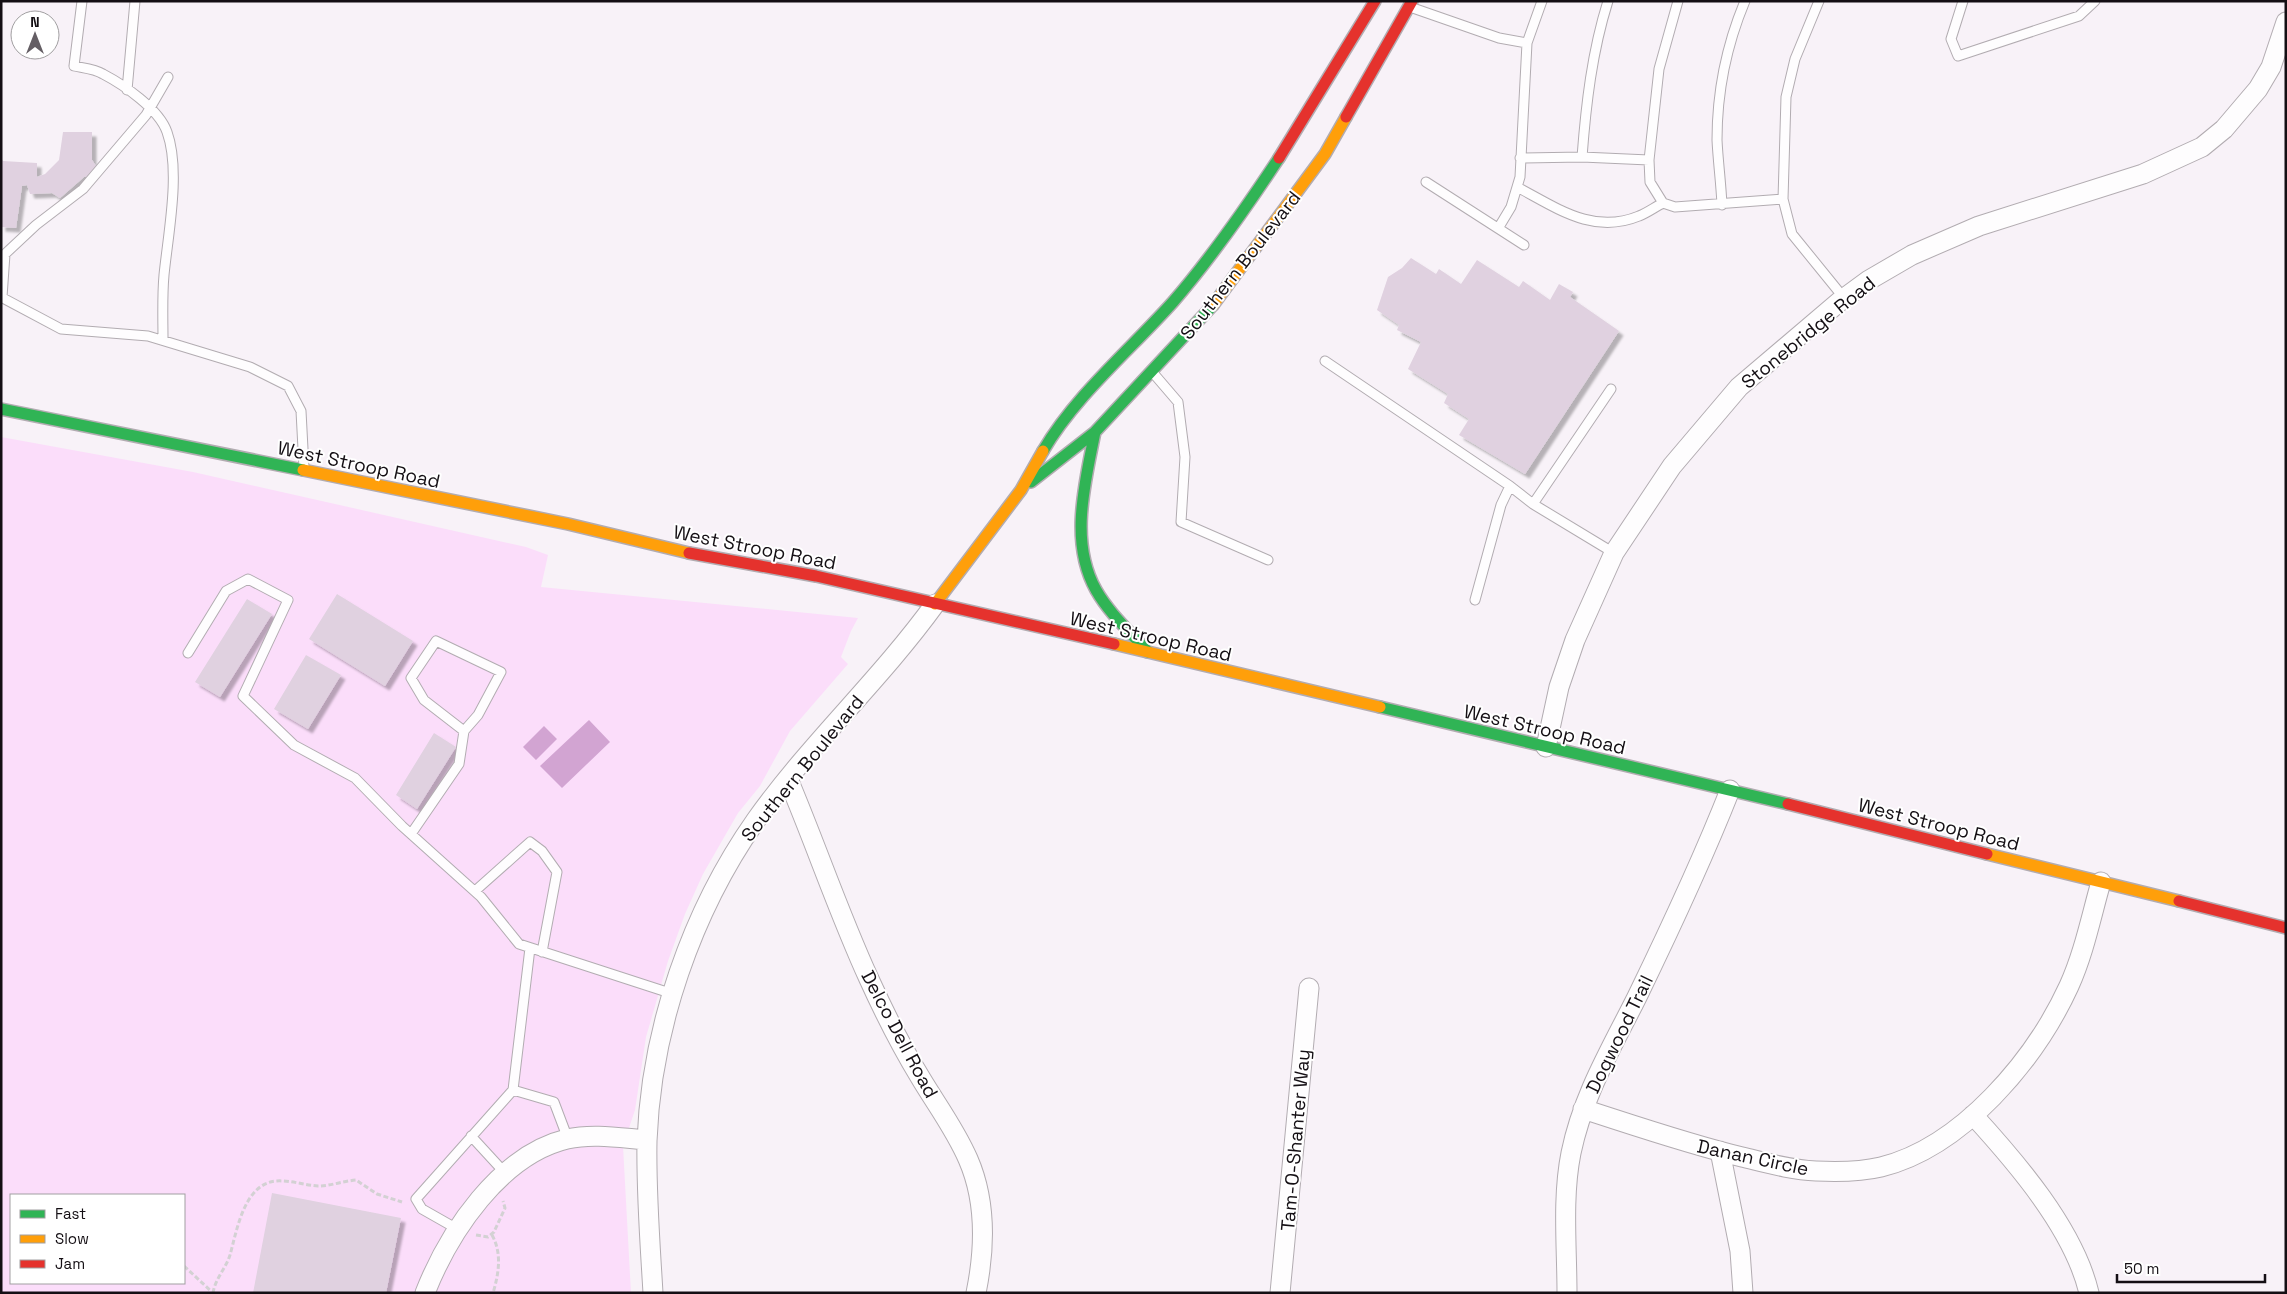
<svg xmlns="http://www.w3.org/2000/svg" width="2287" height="1294" font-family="'Space Grotesk',sans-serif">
	<defs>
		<filter id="shadow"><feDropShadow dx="4.5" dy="4.5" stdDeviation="1" flood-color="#0004"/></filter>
	</defs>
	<rect width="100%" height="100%" fill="#f8f2f8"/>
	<path fill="#fbddfa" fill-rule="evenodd" d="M1 437 193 472 526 547 548 555 541 587 858 618 851 631 841 657 848 664 790 731 760 786 738 813 703 874 685 914 668 961 646 1037 635 1110 623 1146 631 1293H1ZM11 1195H184V1283H11Z"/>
	<path fill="#d2a4d2" d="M589 720 610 742 562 788 540 766Z
		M544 726 557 739 536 760 523 747Z"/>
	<path fill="#e0d1e0" filter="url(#shadow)" d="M63 132H92V160L96 166 91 176 84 177 60 198 52 193 30 194 27 185 22 186 16 228 1 227V158L3 161 37 163V177L45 174 59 160Z
		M1411 258 1436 274 1439 269 1461 284 1477 260 1519 287 1523 281 1550 300 1559 284 1573 292 1570 297 1619 331 1525 474 1459 435 1469 419 1444 403 1448 394 1408 369 1421 342 1397 330 1399 325 1377 310 1388 277 1402 268Z
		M337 594 413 641 385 686 309 639Z
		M247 599 272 614 220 697 195 682Z
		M306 655 341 675 308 729 274 709Z
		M434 733 456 747 417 809 396 795Z
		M272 1193 401 1218 386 1293H253Z"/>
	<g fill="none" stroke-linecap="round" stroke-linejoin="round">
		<defs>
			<path id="lane" d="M82 1 74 66C83 68 95 69 103 74 124 85 159 109 167 132 181 171 168 234 164 275 162 297 163 319 163 340
				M1678 1 1659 69 1649 160 1650 182 1663 203 1675 207 1783 199 1786 97 1795 59 1819 1
				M1963 1 1951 39 1958 56 2079 16 2095 1
				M1410 7 1499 38 1527 43
				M127 90 135 1
				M1582 157C1586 104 1592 52 1608 1
				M1520 158 1582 157 1649 160
				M1426 182 1524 245
				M1517 187C1557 208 1593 235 1639 216 1647 213 1655 207 1663 203
				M1783 199 1792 234 1844 298
				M1722 205C1721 183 1718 161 1717 140 1717 93 1727 44 1745 1
				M1499 227 1511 207 1520 177 1527 43 1542 1
				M1 297 61 329 148 336 250 367 288 386 301 411 304 468
				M2 297 5 254 36 225 83 189 146 115 168 77
				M1325 361 1510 486 1533 504 1614 553
				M1154 374 1178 402 1185 457 1181 522 1268 560
				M1533 504 1611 389
				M1475 600 1501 505 1510 486
				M188 653 226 591 248 579 288 600 243 696 294 745 355 778 402 826 481 897 519 944 673 994
				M411 834 459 764 464 731 424 700 411 678 436 641 501 672 478 715 464 731
				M475 891 530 842 542 851 557 872 542 952
				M513 1090 554 1102 568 1139
				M471 1136 505 1173
				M459 1230 422 1209 416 1199 513 1090 530 948"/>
			<path id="street" d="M1546 747 1559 687 1575 640 1614 553 1672 466 1739 387 1839 302 1869 280 1912 255 1979 226 2143 174 2202 147 2224 129 2258 89 2271 67 2286 22
				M788 779C816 845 839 914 869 979 884 1012 901 1046 920 1077 936 1104 955 1129 968 1159 986 1200 985 1249 976 1293
				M1583 1109C1636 1126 1688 1144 1742 1157 1767 1163 1791 1170 1816 1171 1837 1172 1860 1172 1881 1167 1962 1147 2035 1060 2069 986 2084 953 2091 917 2101 882
				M1973 1115C2016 1162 2074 1229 2089 1293
				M1720 1151 1740 1251 1743 1293
				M425 1293C449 1232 500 1155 567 1139 593 1133 621 1138 647 1140
				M653 1293C650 1242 646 1192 647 1141 651 1029 692 911 756 820 810 744 880 680 935 604
				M1280 1293 1309 988
				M1567 1293C1567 1247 1562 1198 1571 1153 1583 1095 1611 1049 1637 997 1670 929 1702 861 1730 790"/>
			<path id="fast" d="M1 409 303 470
				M1095 432C1085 483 1069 542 1096 590 1109 613 1130 632 1148 652
				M1043 451C1075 396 1130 350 1173 302 1212 257 1246 208 1279 158
				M1031 482 1095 432 1213 305
				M1380 707 1788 804"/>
			<path id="slow" d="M1213 305 1325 154 1346 117
				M303 470 568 524 689 553
				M935 604 1021 490 1043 451
				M1114 644 1380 707
				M1987 854 2179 901"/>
			<path id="jam" d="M1346 117 1412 1
				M1279 158 1375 1
				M689 553 816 576 1114 644
				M1788 804 1987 854
				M2179 901 2286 928"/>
		</defs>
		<use href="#lane" stroke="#b2acb1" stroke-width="11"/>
		<use href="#street" stroke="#b2acb1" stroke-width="21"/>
		<use href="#fast" stroke="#b2acb1" stroke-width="14"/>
		<use href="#slow" stroke="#b2acb1" stroke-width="14"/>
		<use href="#jam" stroke="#b2acb1" stroke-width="14"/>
		<path stroke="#d3d1d3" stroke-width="3" stroke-dasharray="5 2.5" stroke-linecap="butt" d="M476 1235 488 1237 494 1232 505 1208 503 1201
			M492 1235C502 1253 499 1273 493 1293
			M184 1266 212 1292
			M213 1293C215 1279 226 1268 230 1255 237 1230 244 1184 276 1181 290 1180 304 1185 318 1186 330 1186 344 1181 356 1180L377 1194 402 1202"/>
		<use href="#lane" stroke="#fefdfe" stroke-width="9"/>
		<use href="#street" stroke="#fefdfe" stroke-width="19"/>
		<use href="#fast" stroke="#30b455" stroke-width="11"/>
		<use href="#slow" stroke="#ff9f0a" stroke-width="11"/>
		<use href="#jam" stroke="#e5322d" stroke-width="11"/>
	</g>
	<g text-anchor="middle" stroke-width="4" stroke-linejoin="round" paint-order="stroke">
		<g font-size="19" fill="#140f14" stroke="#fff">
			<text transform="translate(1240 265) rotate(-52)" y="7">Southern Boulevard</text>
			<text transform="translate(1808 332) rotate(-39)" y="7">Stonebridge Road</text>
			<text transform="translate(359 464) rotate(12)" y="7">West Stroop Road</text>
			<text transform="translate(755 547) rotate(11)" y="7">West Stroop Road</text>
			<text transform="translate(1151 636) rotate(13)" y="7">West Stroop Road</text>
			<text transform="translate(1545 729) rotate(13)" y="7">West Stroop Road</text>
			<text transform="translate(802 768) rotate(-51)" y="7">Southern Boulevard</text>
			<text transform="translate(1939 824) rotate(14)" y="7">West Stroop Road</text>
			<text transform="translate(900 1034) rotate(62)" y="7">Delco Dell Road</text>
			<text transform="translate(1619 1034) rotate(-64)" y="7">Dogwood Trail</text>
			<text transform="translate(1295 1140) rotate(-85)" y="7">Tam-O-Shanter Way</text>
			<text transform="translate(1753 1157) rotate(12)" y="7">Danan Circle</text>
		</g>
	</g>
	<rect width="2287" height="1294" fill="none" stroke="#140f14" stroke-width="5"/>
	<rect x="10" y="1194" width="175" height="90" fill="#ffffff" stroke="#a19fa1"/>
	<rect x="20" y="1210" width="25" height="8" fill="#30b455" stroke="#a19fa1"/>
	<text x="55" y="1219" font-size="15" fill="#140f14">Fast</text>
	<rect x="20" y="1235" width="25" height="8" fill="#ff9f0a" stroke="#a19fa1"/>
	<text x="55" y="1244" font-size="15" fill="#140f14">Slow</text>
	<rect x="20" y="1260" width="25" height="8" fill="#e5322d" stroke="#a19fa1"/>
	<text x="55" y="1269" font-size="15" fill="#140f14">Jam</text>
	<g transform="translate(35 35)"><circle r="24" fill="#ffffff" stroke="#a19fa1"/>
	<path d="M0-4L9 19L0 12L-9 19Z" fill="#645e64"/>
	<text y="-8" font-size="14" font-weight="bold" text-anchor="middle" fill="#140f14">N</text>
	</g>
	<path d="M2117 1274v8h148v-8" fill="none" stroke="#140f14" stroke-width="2.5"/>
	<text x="2124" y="1274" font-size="15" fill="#140f14" stroke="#ffffff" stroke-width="4" paint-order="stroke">50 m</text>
</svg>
